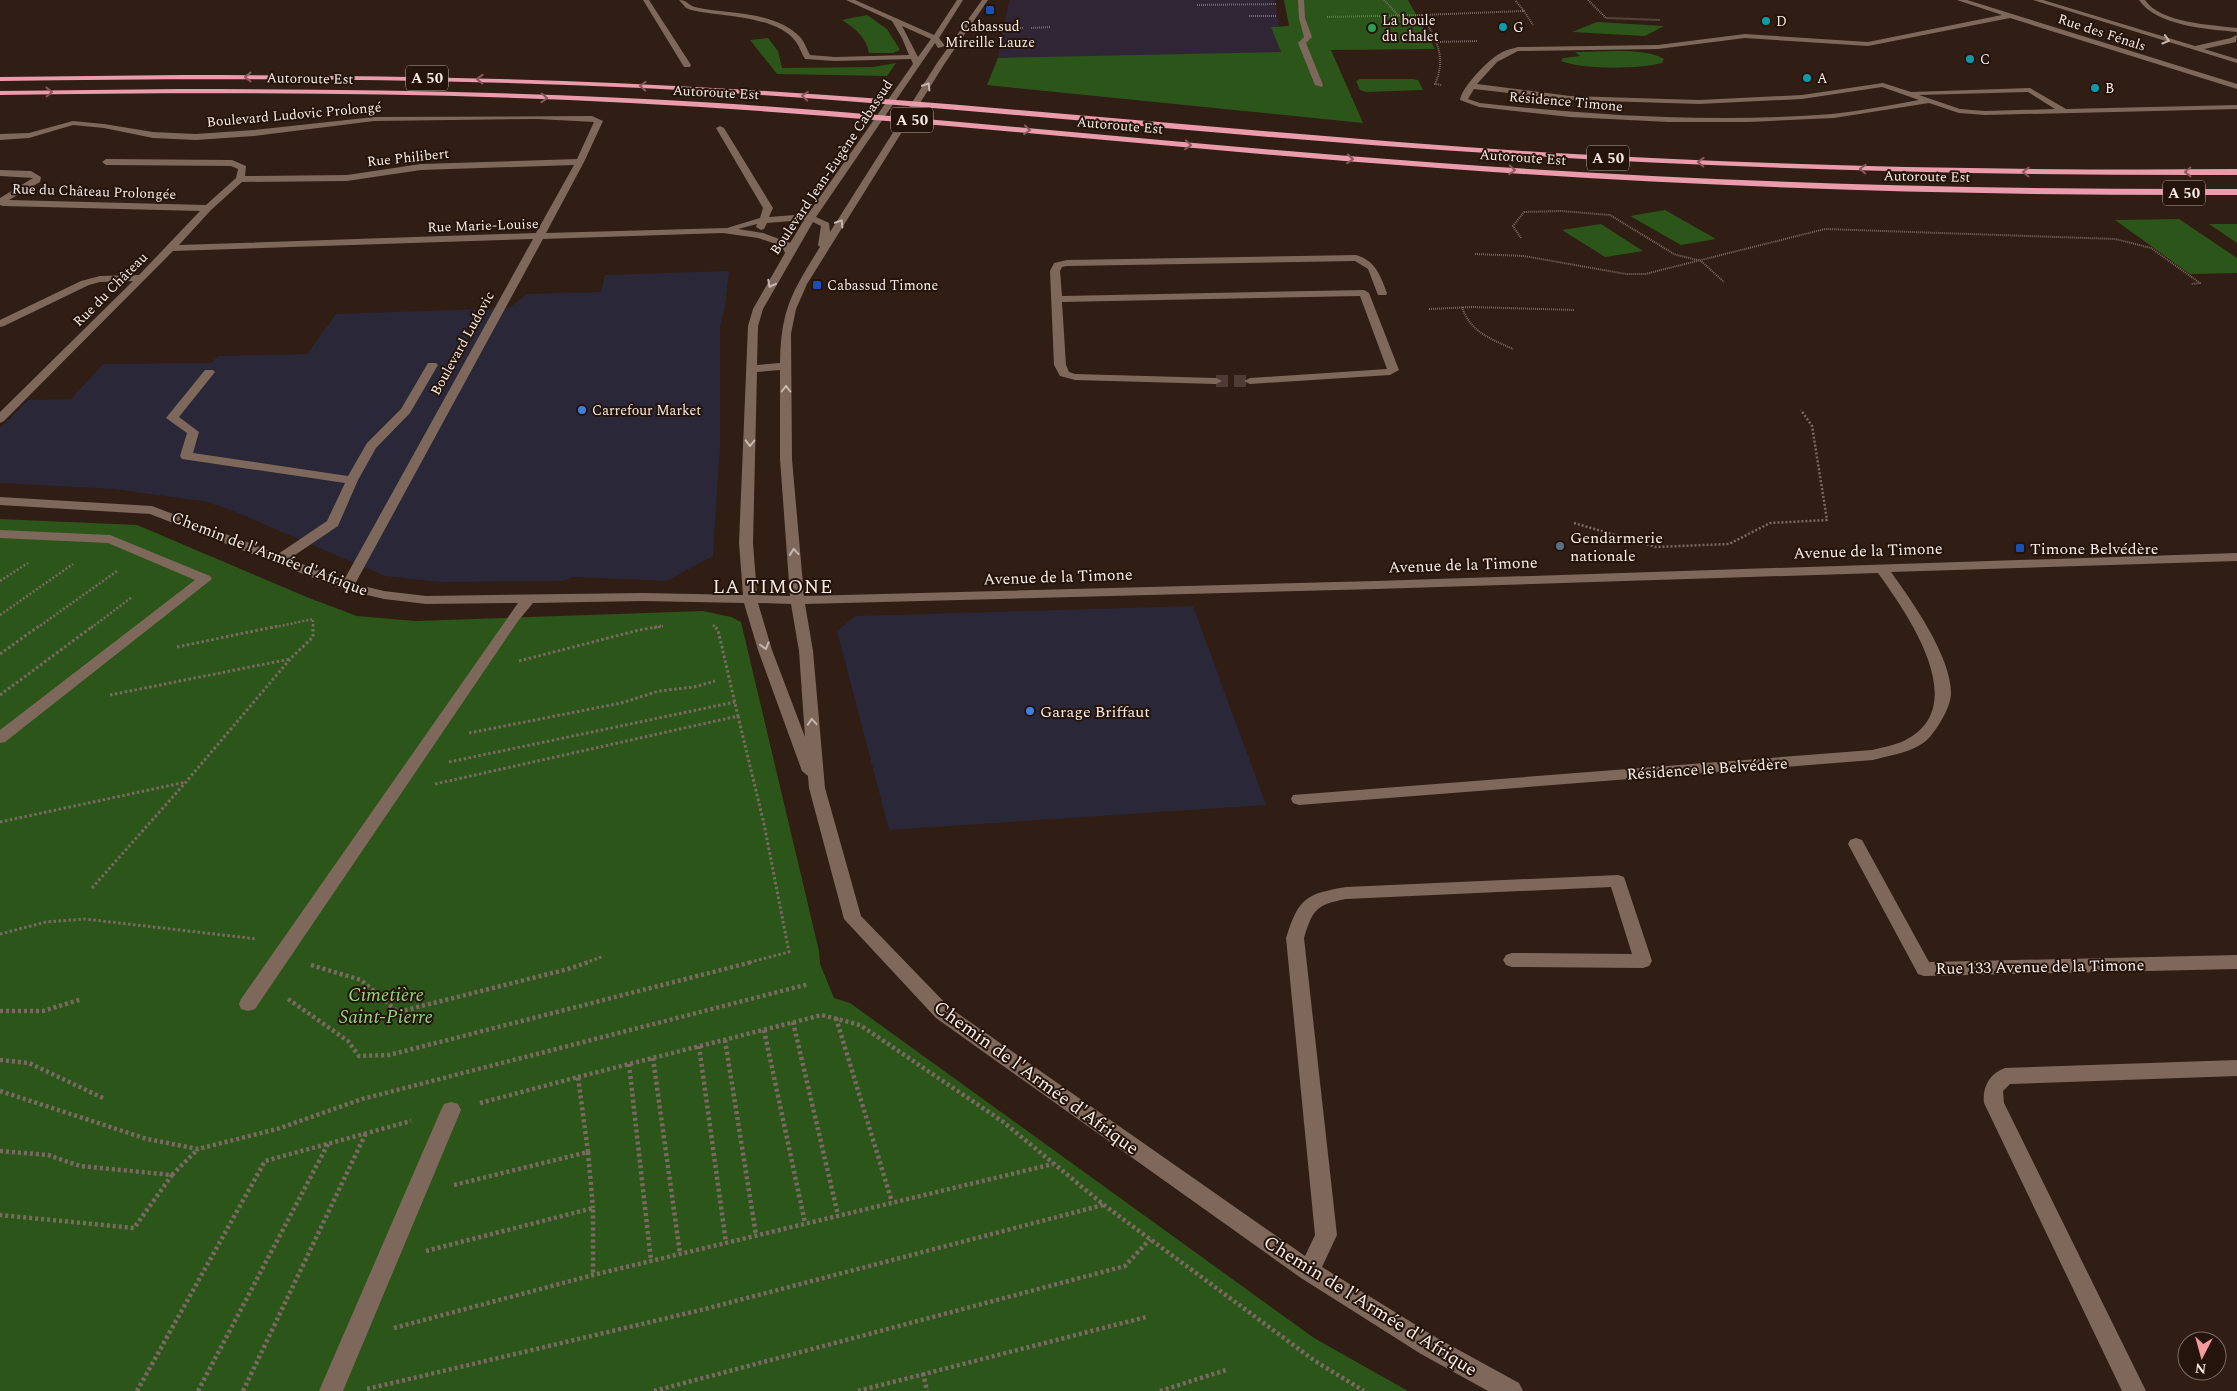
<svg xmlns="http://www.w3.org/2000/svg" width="2237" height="1391" font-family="Spectral,serif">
	<rect width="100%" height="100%" fill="#301d14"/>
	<path fill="#292738" d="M729 271 725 307 720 326V446L713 556 667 581 573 577 563 581 440 582 385 576 226 508 202 501 113 489 0 483V428L28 400 71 399 103 364 211 363 218 356 307 354 336 314 509 308 527 294 601 292 605 275Z
		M1193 606 1266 805 889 830 837 631 855 616Z"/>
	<path fill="#302534" d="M1009 0H1275L1279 26 1271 27 1317 42H1326L1363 123 987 85 998 58Z"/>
	<path fill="#2c551a" d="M1284 0H1408L1435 49 1331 50 1363 123 987 85 998 58 1281 52 1271 27 1289 26Z
		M867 15 887 29 900 50 893 53H869C866 37 856 29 842 20Z
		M1597 22 1664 26 1645 36 1572 32Z
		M768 38 778 51 782 68 873 67 896 63 887 76 777 74 750 40Z
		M1575 52C1598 52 1645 47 1664 59L1662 63C1640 69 1583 70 1561 61L1563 58 1580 56Z
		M1360 79H1413L1418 80 1423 90 1366 92 1360 90 1356 81Z
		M1665 210 1716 239 1681 245 1630 216Z
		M2179 219 2237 258V273L2190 274 2115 220Z
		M1601 224 1643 251 1605 257 1562 230Z
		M2209 224H2237V243Z
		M0 519 137 525 309 598 357 616 415 621 703 611 731 617 741 622 819 951 820 964 834 998 850 1003 1314 1338 1408 1391H0Z"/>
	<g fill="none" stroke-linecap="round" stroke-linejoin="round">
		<path stroke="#4e3c34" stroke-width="12" stroke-dasharray="12 6" stroke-linecap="butt" d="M1216 381H1250"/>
		<path stroke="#7b6a62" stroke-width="2" stroke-dasharray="1 1" stroke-linecap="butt" d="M1384 0 1399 16
			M1588 0 1606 18 1660 20
			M1197 5 1277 4
			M1524 11 1533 25
			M1422 15 1524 11 1515 0
			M1249 16H1277
			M1327 17 1422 15C1436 40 1447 56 1435 84L1442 85
			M996 28H1024
			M1031 28 1050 27
			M1436 42 1478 41
			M1521 238 1513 226 1524 212 1561 211 1610 215 1674 254 1701 261 1724 282
			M1475 254 1524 256 1626 274H1645L1825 229 2115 239 2151 248 2200 283 2191 284
			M1462 307C1470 332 1491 339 1513 349
			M1429 309 1472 307 1574 310"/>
		<path stroke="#7b6a62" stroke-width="2.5" stroke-dasharray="2 2" stroke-linecap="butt" d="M1574 523 1656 547 1729 544 1770 523 1827 520 1812 426 1801 410
			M0 581 28 563
			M0 615 73 564
			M713 625 716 628
			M37 628 117 571
			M91 628 132 597
			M271 628 313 619V628
			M654 628 663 626"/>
		<path stroke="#7b6a62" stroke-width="3" stroke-dasharray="2.5 2.5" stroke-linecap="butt" d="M177 647 278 626
			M0 654 39 626
			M519 661 635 631 661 626
			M0 695 93 626
			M110 695 290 659
			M738 716 764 824 789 952 747 963
			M469 733 621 703 659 691 694 687 715 681
			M449 762 735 702
			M435 784 738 716 718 630 714 626
			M0 822 186 782
			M92 888 186 782 291 658 313 637V626
			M0 934 46 922 85 919 257 939
			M585 963 604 956"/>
		<path stroke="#7b6a62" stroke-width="4.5" stroke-dasharray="3 3" stroke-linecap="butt" d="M311 965 361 980 398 1012 568 969 589 962
			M288 999 348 1041 359 1056 389 1055 752 962
			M0 1011H43L82 999
			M836 1018 892 1202
			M793 1022 838 1215
			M764 1030 805 1223
			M725 1040 756 1235
			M699 1046 726 1243
			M653 1058 680 1254
			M0 1060 29 1063 105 1099
			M629 1064 651 1261
			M578 1077 822 1015 860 1025 1002 1121 1104 1205 1315 1361 1364 1391
			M0 1091 147 1139 198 1149 277 1129 362 1099 809 984
			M480 1103 578 1077 588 1152
			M0 1151 48 1155 80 1166 172 1175 134 1228 0 1215
			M172 1175 198 1149
			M454 1185 588 1152 593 1208
			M426 1251 593 1208V1275
			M394 1328 593 1275 1053 1164
			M923 1373 927 1391
			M367 1389 701 1310 1103 1205
			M137 1391 265 1161 411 1121
			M198 1391 328 1144
			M243 1391 366 1133
			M654 1391 1125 1266 1150 1239
			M858 1391 1146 1317
			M1160 1391 1226 1370"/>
		<path fill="#7e685c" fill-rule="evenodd" d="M643 0H649L691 65 690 67H684Z
			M679 0C687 0 688 5 695 7 729 15 775 10 801 38 805 43 807 50 810 55L835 57 909 55 902 38 892 21 846 0H855L934 35 957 0H963L939 38 945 46 938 48 935 43 816 217 829 223 830 232 937 63 982 0H988L945 63 807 284 796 309 791 334 792 459 804 596 1376 581 2237 553V561L1891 572C1912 601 1952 658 1951 694 1950 706 1944 716 1938 726 1933 733 1928 741 1920 745 1907 753 1888 756 1873 760L1299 805 1293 803 1291 799 1293 795 1872 750C1884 747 1898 745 1909 738 1971 702 1905 611 1878 573L1376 589 805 604 813 651 825 788 861 916 950 1008 1305 1256 1315 1235 1286 938C1299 898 1305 894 1346 887L1618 875 1624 877 1652 961 1649 966 1643 968 1512 967 1506 965 1503 960 1506 955 1512 953 1632 954 1611 887 1346 899C1316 905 1313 909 1304 938L1337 1235 1322 1267 1437 1338 1519 1383 1523 1391H1488L1421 1354 1301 1278 936 1018 844 919 809 788 808 776 802 771 758 650 744 603 643 601 533 603 518 621 255 1009 248 1011 241 1009 239 1004 241 999 518 603 426 604 384 599 342 589 150 514 0 505V497L152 506 278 554 327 521 345 483 182 459 180 456 187 433 166 418 205 370H213L215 372 179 417 199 432 193 453 348 476 367 443 401 409 428 363H436L438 365 410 413 376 448 358 480 338 526 289 559 344 580 533 239 173 251 4 421 0 423V412L133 281 100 282 89 285 4 326 0 327V320L81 281 100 276 139 275 200 211 3 206 0 205V198L33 178 0 176V170L31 171 41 177 40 182 9 200 206 205 236 178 238 169 231 166 106 165 102 162 106 159 232 160 246 166 245 176 347 175 421 164 577 159 594 122 538 119 374 121 254 136 196 140 153 138 104 128 73 125 29 138 0 140V134L29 133 73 121 104 124 153 132 196 134 254 130 374 117 592 116 603 121 584 162 546 233 727 228 760 218 763 208 716 128 720 126 724 128 773 208 769 217 808 214 913 64 911 59 835 61 805 59C801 53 800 47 796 42 777 15 720 17 691 10L686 8ZM902 26 931 39 918 57ZM574 165 536 233 179 245 211 210 242 182 347 181 421 170ZM804 220 790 243 763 233 738 229 757 224 756 227 761 230 764 229 767 223ZM813 222 821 226 818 245 820 247C792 292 781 309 780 363L757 365 758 326 763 309ZM723 233 758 238 782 246 785 253 753 309 748 326 739 543 743 595 643 593 426 596 384 591 355 584 543 239ZM780 370V459L790 596 757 595 753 543 757 372ZM758 603 791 604 799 651 805 737 772 650Z
			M1298 0H1304L1305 18 1312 37 1306 43 1323 85 1322 87 1315 85 1298 43 1304 37 1299 18Z
			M1957 0H1967L2237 84V89L2010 18 1868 46 1745 38 1658 49 1518 51 1497 62 1477 84 1570 96 1699 100 1802 95 1883 83 1911 92 2030 88 2066 109 2237 105V109L1985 115 1959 113 1929 103 1834 118 1748 122H1668L1570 117 1479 107 1460 100C1462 87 1487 61 1499 54 1505 50 1511 49 1518 47L1658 45 1745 34 1868 42 2002 15ZM1882 87 1919 100C1890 105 1861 111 1832 114 1715 123 1597 116 1480 103L1468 99 1474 89 1570 100 1699 104 1802 99ZM2028 92 2055 109 1985 111 1960 109 1919 95Z
			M2033 0H2043L2195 46 2231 38 2237 35 2236 42 2204 49 2237 59V63Z
			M2139 0H2145C2160 23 2212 25 2237 28V32C2208 29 2156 26 2139 0Z
			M1356 255C1376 261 1380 275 1387 293L1386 295H1378L1368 269 1355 261 1067 266 1062 267 1060 271 1062 296 1364 290 1369 293 1399 370 1390 375 1250 384 1244 381 1250 378 1387 369 1360 296 1062 302 1066 365 1069 372 1075 374 1216 378 1222 381 1216 384 1075 380 1060 376 1054 365 1050 271 1054 263 1067 260Z
			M0 530 110 535 210 576 212 579 5 742 0 743V730L195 580 108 543 0 538Z
			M1856 838 1862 840 1929 962 2237 955V969L1924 976 1918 974 1848 844 1850 840Z
			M2237 1060V1076L2010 1084 2003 1091 2004 1103 2146 1391H2122L1984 1103C1982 1087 1990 1073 2005 1068Z
			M451 1102 458 1104 461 1110 343 1391H319L441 1110 444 1104Z"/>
		<path fill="#ea9cac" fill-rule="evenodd" d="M183 75C366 75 548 78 731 89 1006 105 1280 136 1555 153 1782 166 2010 171 2237 169V175C1948 176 1659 167 1371 145 1128 127 885 100 642 88 428 78 214 78 0 81V77Z
			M180 89C360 89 539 92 718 103 959 119 1199 146 1440 163 1706 182 1971 190 2237 189V195C1970 196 1704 188 1438 168 1169 149 900 117 630 103 420 92 210 92 0 95V91Z"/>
	</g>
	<defs><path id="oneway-chevron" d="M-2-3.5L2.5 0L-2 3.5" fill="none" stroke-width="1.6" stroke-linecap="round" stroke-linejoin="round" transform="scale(1.25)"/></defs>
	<g stroke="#c8b7af">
		<use href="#oneway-chevron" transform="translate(2166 40) rotate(17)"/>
		<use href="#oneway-chevron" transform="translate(927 86) rotate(-58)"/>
		<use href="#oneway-chevron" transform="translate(840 223) rotate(-58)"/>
		<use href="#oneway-chevron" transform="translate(771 284) rotate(118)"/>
		<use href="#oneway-chevron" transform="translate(786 389) rotate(-90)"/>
		<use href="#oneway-chevron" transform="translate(750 443) rotate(91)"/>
		<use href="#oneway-chevron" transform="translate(794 552) rotate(-95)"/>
		<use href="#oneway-chevron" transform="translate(765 646) rotate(75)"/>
		<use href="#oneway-chevron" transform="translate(812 722) rotate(-94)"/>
	</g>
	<g stroke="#88585c">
		<use href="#oneway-chevron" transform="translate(248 77) rotate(-180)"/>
		<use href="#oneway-chevron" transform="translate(480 79) rotate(-178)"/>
		<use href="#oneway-chevron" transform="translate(643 86) rotate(-177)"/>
		<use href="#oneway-chevron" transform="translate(49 92) rotate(-1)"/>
		<use href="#oneway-chevron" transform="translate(805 96) rotate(-176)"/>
		<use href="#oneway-chevron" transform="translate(544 98) rotate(2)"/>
		<use href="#oneway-chevron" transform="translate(1027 130) rotate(5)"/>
		<use href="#oneway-chevron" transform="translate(1188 145) rotate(5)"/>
		<use href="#oneway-chevron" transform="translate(1350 159) rotate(4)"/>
		<use href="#oneway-chevron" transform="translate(1701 162) rotate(-178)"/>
		<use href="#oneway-chevron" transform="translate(1863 169) rotate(-178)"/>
		<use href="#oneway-chevron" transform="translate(1512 170) rotate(4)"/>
		<use href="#oneway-chevron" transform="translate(2026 172) rotate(-179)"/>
		<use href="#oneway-chevron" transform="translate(2188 172) rotate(179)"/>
	</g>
	<g fill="#1a4fb4" stroke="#25140b" stroke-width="2">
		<rect x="985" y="5" width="10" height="10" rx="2.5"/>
		<rect x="812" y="280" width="10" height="10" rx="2.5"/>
		<rect x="2015" y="543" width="10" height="10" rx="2.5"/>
	</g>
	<g fill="#0f9aa8" stroke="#25140b" stroke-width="2">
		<circle cx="1766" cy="21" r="5"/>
		<circle cx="1503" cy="27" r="5"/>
		<circle cx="1970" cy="59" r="5"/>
		<circle cx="1807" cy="78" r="5"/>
		<circle cx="2095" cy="88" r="5"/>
	</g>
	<circle fill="#2e9e5b" stroke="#25140b" stroke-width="2" cx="1372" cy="28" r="5"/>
	<g fill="#3f7fe0" stroke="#25140b" stroke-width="2">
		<circle cx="582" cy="410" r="5"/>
		<circle cx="1030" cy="711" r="5"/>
	</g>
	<circle fill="#5c6f8a" stroke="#25140b" stroke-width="2" cx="1560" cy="546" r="5"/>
	<g text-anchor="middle" stroke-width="4" stroke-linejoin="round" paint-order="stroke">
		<g font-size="14" fill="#f9ece6" stroke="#25140b" text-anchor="start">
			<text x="1382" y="25">La boule<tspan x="1382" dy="16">du chalet</tspan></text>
			<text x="1776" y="26">D</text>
			<text x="990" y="31" text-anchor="middle">Cabassud<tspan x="990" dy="16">Mireille Lauze</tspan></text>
			<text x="1513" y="32">G</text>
			<text x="1980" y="64">C</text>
			<text x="1817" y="83">A</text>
			<text x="2105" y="93">B</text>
			<text x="827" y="290">Cabassud Timone</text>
			<text x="592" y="415">Carrefour Market</text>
		</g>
		<g font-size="14" fill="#f9ece6" stroke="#25140b">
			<text transform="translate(2102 32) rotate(18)" y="5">Rue des Fénals</text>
			<text transform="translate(310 78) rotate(1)" y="5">Autoroute Est</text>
			<text transform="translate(716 92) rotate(3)" y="5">Autoroute Est</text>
			<text transform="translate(1566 101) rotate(5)" y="5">Résidence Timone</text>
			<text transform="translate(294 114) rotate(-5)" y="5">Boulevard Ludovic Prolongé</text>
			<text transform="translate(1120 125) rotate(5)" y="5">Autoroute Est</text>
			<text transform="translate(408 157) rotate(-6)" y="5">Rue Philibert</text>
			<text transform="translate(1523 157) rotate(4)" y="5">Autoroute Est</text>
			<text transform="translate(831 167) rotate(-56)" y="5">Boulevard Jean-Eugène Cabassud</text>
			<text transform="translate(1927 176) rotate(1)" y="5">Autoroute Est</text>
			<text transform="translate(94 191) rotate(2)" y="5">Rue du Château Prolongée</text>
			<text transform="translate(483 225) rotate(-2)" y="5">Rue Marie-Louise</text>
			<text transform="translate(110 289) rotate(-45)" y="5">Rue du Château</text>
			<text transform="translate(462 343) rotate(-61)" y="5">Boulevard Ludovic</text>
		</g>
		<g fill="#25140b" stroke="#b9aba4" stroke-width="1">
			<rect x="406" y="65.5" width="42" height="25" rx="4"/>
			<rect x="891" y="107.5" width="42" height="25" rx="4"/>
			<rect x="1587" y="145.5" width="42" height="25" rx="4"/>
			<rect x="2163" y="180.5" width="42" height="25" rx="4"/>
		</g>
		<g font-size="15" font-weight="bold" fill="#f9ece6">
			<text x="427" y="83">A 50</text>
			<text x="912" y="125">A 50</text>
			<text x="1608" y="163">A 50</text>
			<text x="2184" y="198">A 50</text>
		</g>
		<g font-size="16" fill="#f9ece6" stroke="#25140b" text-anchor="start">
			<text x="1570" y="543">Gendarmerie<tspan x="1570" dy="18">nationale</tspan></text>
			<text x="2030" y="554">Timone Belvédère</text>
			<text x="1040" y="717">Garage Briffaut</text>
		</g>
		<g font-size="16" fill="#f9ece6" stroke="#25140b">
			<text transform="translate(1868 550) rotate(-2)" y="6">Avenue de la Timone</text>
			<text transform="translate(270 553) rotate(21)" y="6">Chemin de l'Armée d'Afrique</text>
			<text transform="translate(1463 564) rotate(-2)" y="6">Avenue de la Timone</text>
			<text transform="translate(1058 576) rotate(-2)" y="6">Avenue de la Timone</text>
			<text transform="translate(1707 768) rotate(-4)" y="6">Résidence le Belvédère</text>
			<text transform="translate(2040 966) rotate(-1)" y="6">Rue 133 Avenue de la Timone</text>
		</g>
		<g font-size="19" letter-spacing="1" fill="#f9ece6" stroke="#25140b">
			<text x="773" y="593">LA TIMONE</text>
		</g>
		<g font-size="19" font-style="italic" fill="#95d77e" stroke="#25140b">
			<text x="386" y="1001">Cimetière<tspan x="386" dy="22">Saint-Pierre</tspan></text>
		</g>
		<g font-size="19" fill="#f9ece6" stroke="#25140b">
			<text transform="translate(1037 1077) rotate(36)" y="7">Chemin de l'Armée d'Afrique</text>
			<text transform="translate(1371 1305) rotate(32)" y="7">Chemin de l'Armée d'Afrique</text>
		</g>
	</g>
	<g transform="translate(2202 1356) rotate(186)"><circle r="24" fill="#25140b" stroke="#7a6a63"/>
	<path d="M0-4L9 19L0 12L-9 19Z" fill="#f49b9f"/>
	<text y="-8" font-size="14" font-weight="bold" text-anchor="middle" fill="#f9ece6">N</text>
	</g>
</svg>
